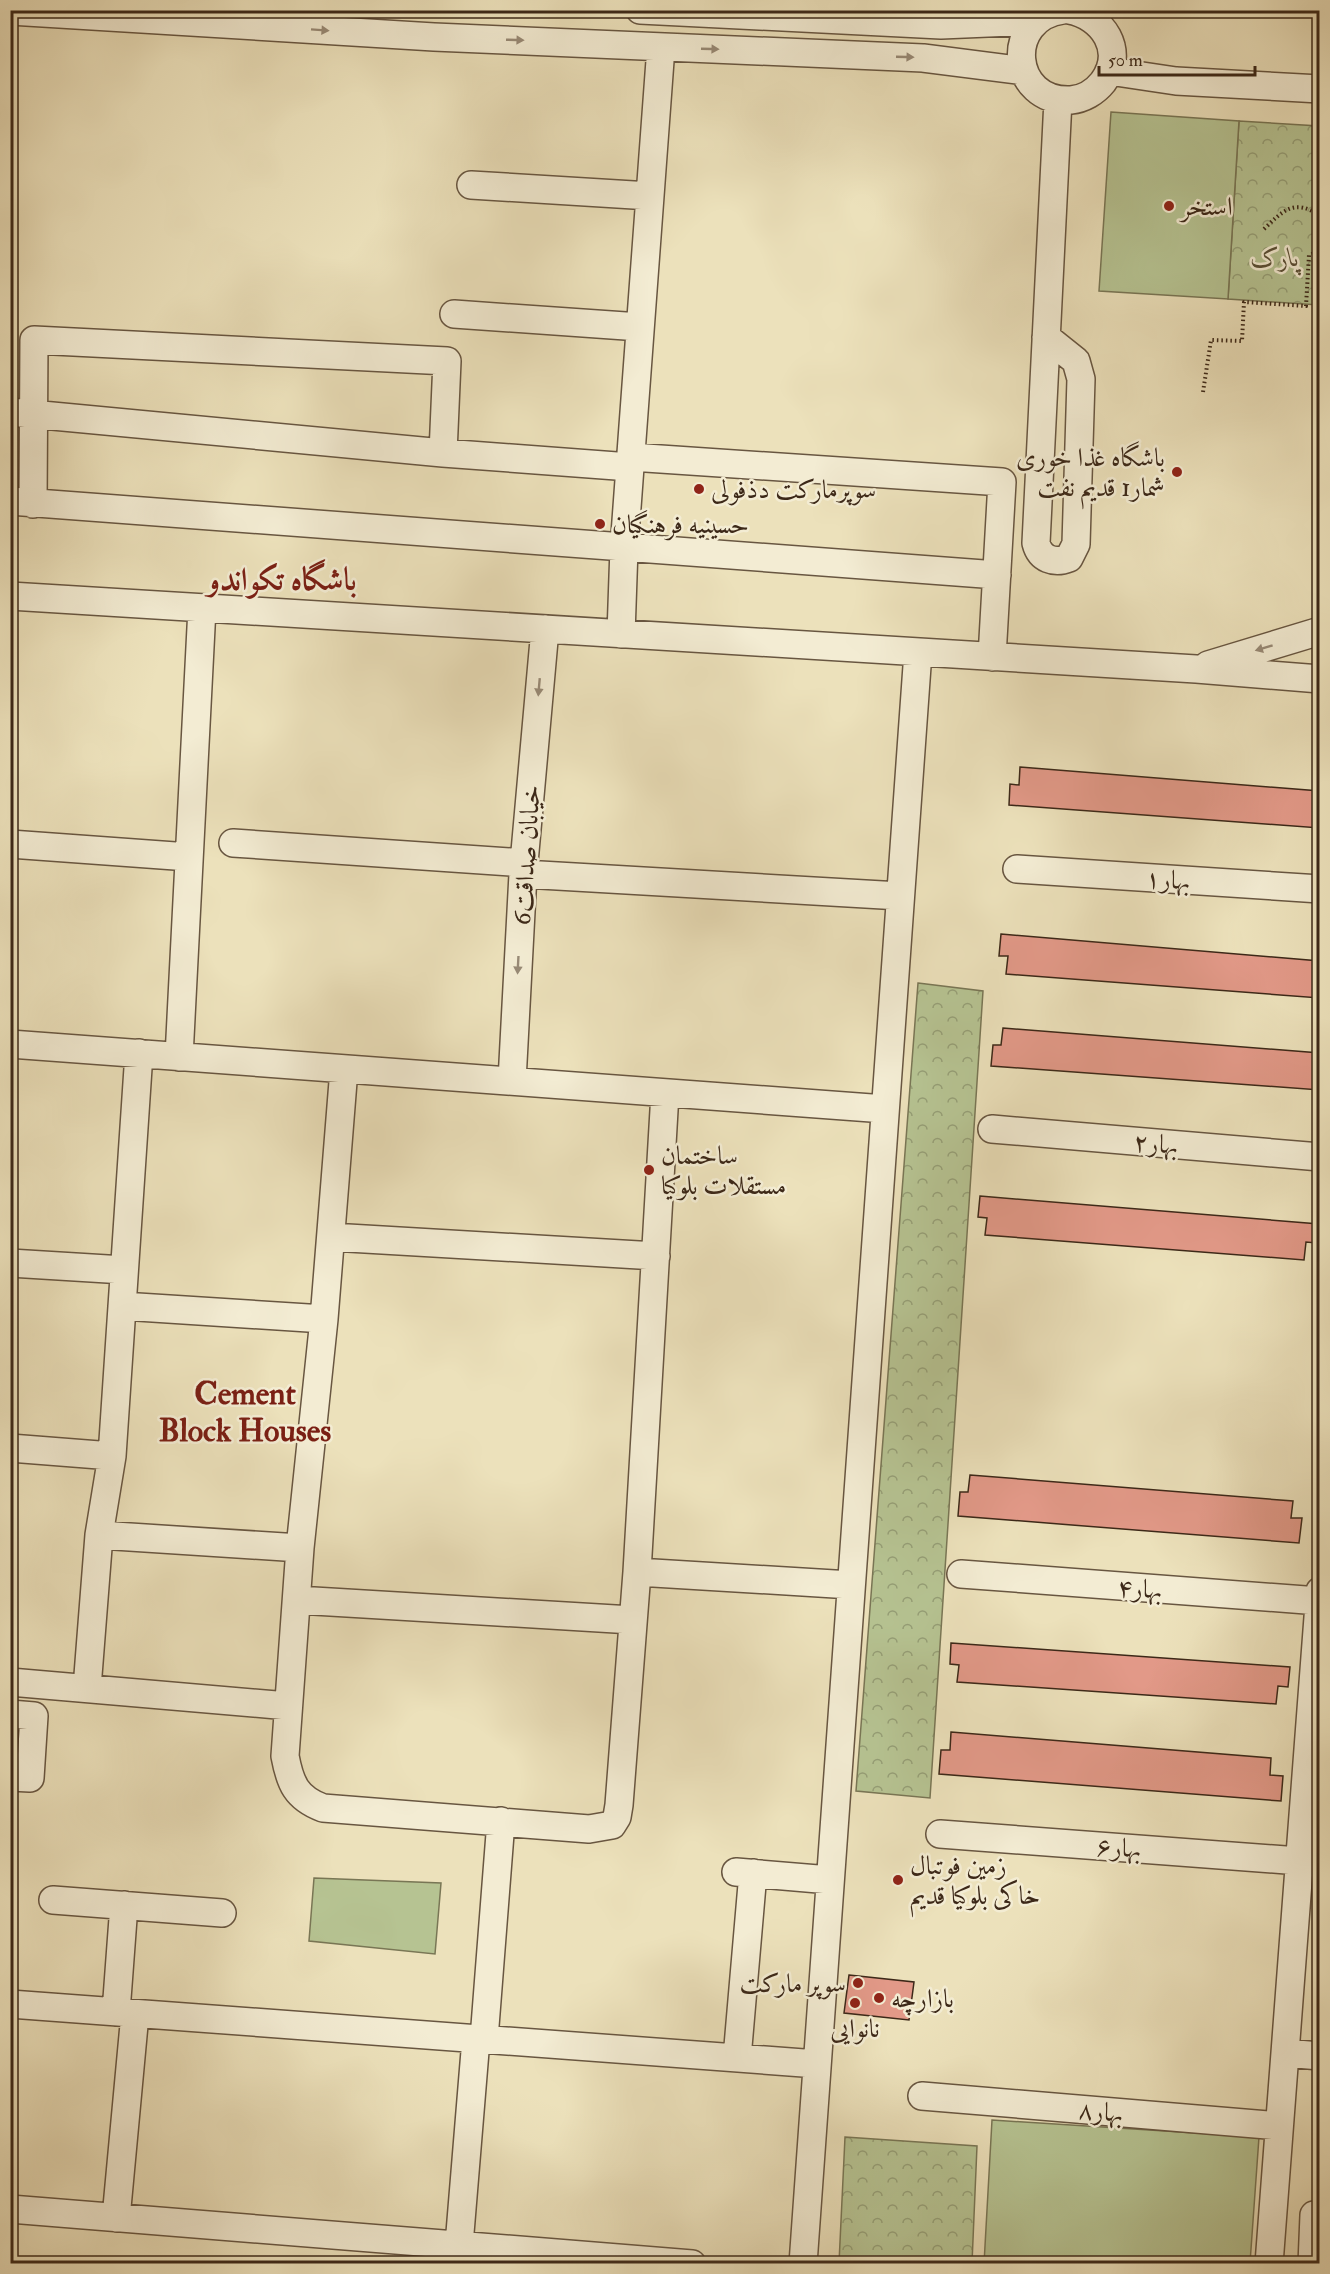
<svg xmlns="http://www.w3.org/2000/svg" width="1330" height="2274" font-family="'IM FELL Double Pica',Amiri,serif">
	<defs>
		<pattern id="park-crowns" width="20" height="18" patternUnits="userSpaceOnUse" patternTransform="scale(1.5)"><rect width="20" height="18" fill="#b6c392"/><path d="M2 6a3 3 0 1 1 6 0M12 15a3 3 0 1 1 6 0" fill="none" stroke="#959e76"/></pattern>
	</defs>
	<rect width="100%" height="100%" fill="#ece1bb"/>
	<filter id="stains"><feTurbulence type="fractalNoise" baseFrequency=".00333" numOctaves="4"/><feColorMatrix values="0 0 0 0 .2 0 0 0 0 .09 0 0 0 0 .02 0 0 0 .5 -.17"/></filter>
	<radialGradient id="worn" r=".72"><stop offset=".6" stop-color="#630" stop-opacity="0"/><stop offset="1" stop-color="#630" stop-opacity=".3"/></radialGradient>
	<path fill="url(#park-crowns)" stroke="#797655" stroke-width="1.5" d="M1239 121 1319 126V305L1228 299Z
		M918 983 983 991 930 1798 856 1791Z
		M845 2137 977 2146 972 2263H839Z"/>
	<path fill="#b6c392" stroke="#797655" stroke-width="1.5" d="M1111 112 1239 121 1228 299 1099 291Z
		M314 1878 441 1883 435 1954 309 1941Z
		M992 2120 1259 2137 1250 2263 984 2264Z"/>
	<path fill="#e29988" stroke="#3c2818" stroke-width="1.5" d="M1020 767 1320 791V828L1009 805 1010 784 1019 785Z
		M1001 934 1320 961V998L1006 974 1008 956H999Z
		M1003 1028 1320 1053V1090L991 1066 993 1045H1001Z
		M980 1196 1319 1224 1317 1243 1306 1242 1304 1260 985 1235 987 1218 978 1217Z
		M970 1475 1293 1501 1291 1518H1302L1299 1543 958 1516 960 1492H968Z
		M951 1643 1290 1667 1288 1687 1278 1686 1276 1704 957 1682 959 1665 950 1664Z
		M951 1732 1271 1758 1270 1775 1283 1776 1281 1801 939 1774 941 1750H950Z
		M849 1975 914 1982 909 2020 844 2013Z"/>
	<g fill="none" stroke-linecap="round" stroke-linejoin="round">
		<defs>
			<path id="minor" d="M640 10 941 25 1036 21
				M1063 10C1003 18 1010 103 1071 100 1083 99 1095 92 1103 82 1126 51 1103 16 1069 10
				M10 11 434 37 923 58 1024 71
				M1109 71 1176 81 1320 89
				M471 185 650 196
				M454 314 640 327
				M1046 337 1076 361 1081 379 1076 544 1069 558C1054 564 1040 559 1036 543L1058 100
				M10 412 443 453 630 467
				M631 457 1002 482 992 657
				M10 501 997 575
				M33 504 34 340 447 361 443 453
				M10 596 1196 669 1320 679
				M621 634 624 548 661 47
				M1208 665 1320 631
				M233 843 524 863
				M10 844 189 857
				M1017 869 1320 889
				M523 874 900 896
				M10 1044 885 1109
				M179 1057 202 608
				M344 1069 324 1319 300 1548 285 1756C290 1783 296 1798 323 1808L589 1829 612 1825 617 1817 619 1805 637 1572 665 1093
				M512 1081 523 874 545 629
				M992 1129 1320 1157
				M331 1237 656 1256
				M10 1263 124 1270
				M122 1306 324 1319
				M10 1448 112 1456
				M99 1535 300 1548
				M637 1572 851 1585
				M961 1574 1319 1601
				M297 1600 632 1620
				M10 1682 288 1706
				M87 1688 99 1535 112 1456 139 1053
				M10 1714 34 1716 30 1778 10 1777
				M940 1834 1299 1861
				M736 1872 830 1880
				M53 1900 222 1913
				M10 2004 817 2064
				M116 2012 124 1905
				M484 2039 501 1821
				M1285 2053 1320 2056
				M737 2058 753 1873
				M922 2096 1279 2126
				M10 2209 692 2264
				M116 2218 135 2014
				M459 2245 476 2039
				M803 2264 918 652
				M1269 2264 1320 1591
				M1312 2264 1314 2215H1320"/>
		</defs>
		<use href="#minor" stroke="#685641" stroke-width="30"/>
		<path stroke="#3c2818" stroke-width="4" stroke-dasharray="1.5 3" stroke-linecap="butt" d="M1264 229C1282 212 1294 197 1320 216
			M1203 392 1211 340 1242 341 1244 302 1306 306 1309 255 1320 251"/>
		<use href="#minor" stroke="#f3ecd3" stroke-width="27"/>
	</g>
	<defs><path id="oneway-solid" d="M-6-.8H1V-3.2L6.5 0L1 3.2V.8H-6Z" transform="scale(1.5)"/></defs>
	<g fill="#988a76">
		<use href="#oneway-solid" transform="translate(320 30) rotate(4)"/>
		<use href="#oneway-solid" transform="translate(515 40) rotate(2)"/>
		<use href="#oneway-solid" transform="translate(710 49) rotate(2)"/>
		<use href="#oneway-solid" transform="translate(905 57) rotate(2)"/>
		<use href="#oneway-solid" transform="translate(1264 648) rotate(163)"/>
		<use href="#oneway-solid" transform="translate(539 687) rotate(95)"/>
		<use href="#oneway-solid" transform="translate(518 965) rotate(93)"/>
	</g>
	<g fill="#8f2418" stroke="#f3ecd3" stroke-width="2">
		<circle cx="1169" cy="206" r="6"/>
		<circle cx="1177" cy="472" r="6"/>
		<circle cx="699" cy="489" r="6"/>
		<circle cx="600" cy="524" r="6"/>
		<circle cx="649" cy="1170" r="6"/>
		<circle cx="898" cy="1880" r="6"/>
		<circle cx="858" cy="1983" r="6"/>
		<circle cx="879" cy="1998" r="6"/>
		<circle cx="855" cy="2003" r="6"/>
	</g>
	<g text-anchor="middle" stroke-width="5" stroke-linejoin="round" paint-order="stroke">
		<g font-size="26" fill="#3c2818" stroke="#f3ecd3" text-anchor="start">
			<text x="1181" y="215">استخر</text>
			<text x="1165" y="466" text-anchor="end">باشگاه غذا خوری<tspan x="1165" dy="30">شمار1 قدیم نفت</tspan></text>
			<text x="711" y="498">سوپرمارکت دذفولی</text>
			<text x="612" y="533">حسینیه فرهنگیان</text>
			<text x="661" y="1164">ساختمان<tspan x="661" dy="30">مستقلات بلوکیا</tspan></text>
			<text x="910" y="1874">زمین فوتبال<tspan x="910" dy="30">خاکی بلوکیا قدیم</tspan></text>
			<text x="846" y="1992" text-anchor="end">سوپر مارکت</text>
			<text x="891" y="2007">بازارچه</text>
			<text x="855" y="2037" text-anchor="middle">نانوایی</text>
		</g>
		<g font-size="26" font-style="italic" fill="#5a4f36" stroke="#f3ecd3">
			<text x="1275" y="266">پارک</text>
		</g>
		<g font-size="26" fill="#3c2818" stroke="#f3ecd3">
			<text transform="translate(526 855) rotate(-86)" y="9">خیابان صداقت6</text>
			<text transform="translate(1168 879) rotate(4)" y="9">بهار۱</text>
			<text transform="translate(1156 1143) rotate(5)" y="9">بهار۲</text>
			<text transform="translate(1140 1588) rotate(4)" y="9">بهار۴</text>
			<text transform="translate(1119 1847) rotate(4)" y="9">بهار۶</text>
			<text transform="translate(1101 2111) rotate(5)" y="9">بهار۸</text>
		</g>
		<g font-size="32" font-weight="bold" fill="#7a1f14" stroke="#f3ecd3">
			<text x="282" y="590">باشگاه تکواندو</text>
			<text x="245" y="1404">Cement<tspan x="245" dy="37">Block Houses</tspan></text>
		</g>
	</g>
	<rect width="1330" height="2274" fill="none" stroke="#ece1bb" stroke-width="36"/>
	<rect x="12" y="12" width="1306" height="2250" fill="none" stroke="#3c2818" stroke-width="3"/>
	<rect x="18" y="18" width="1294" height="2238" fill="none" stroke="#3c2818" stroke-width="1.5"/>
	<path d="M1099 66v9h156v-9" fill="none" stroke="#3c2818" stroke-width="3"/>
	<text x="1108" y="66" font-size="18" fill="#3c2818" stroke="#f3ecd3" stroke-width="4.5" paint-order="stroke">50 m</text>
	<rect width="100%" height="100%" filter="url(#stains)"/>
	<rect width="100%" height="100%" fill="url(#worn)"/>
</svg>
